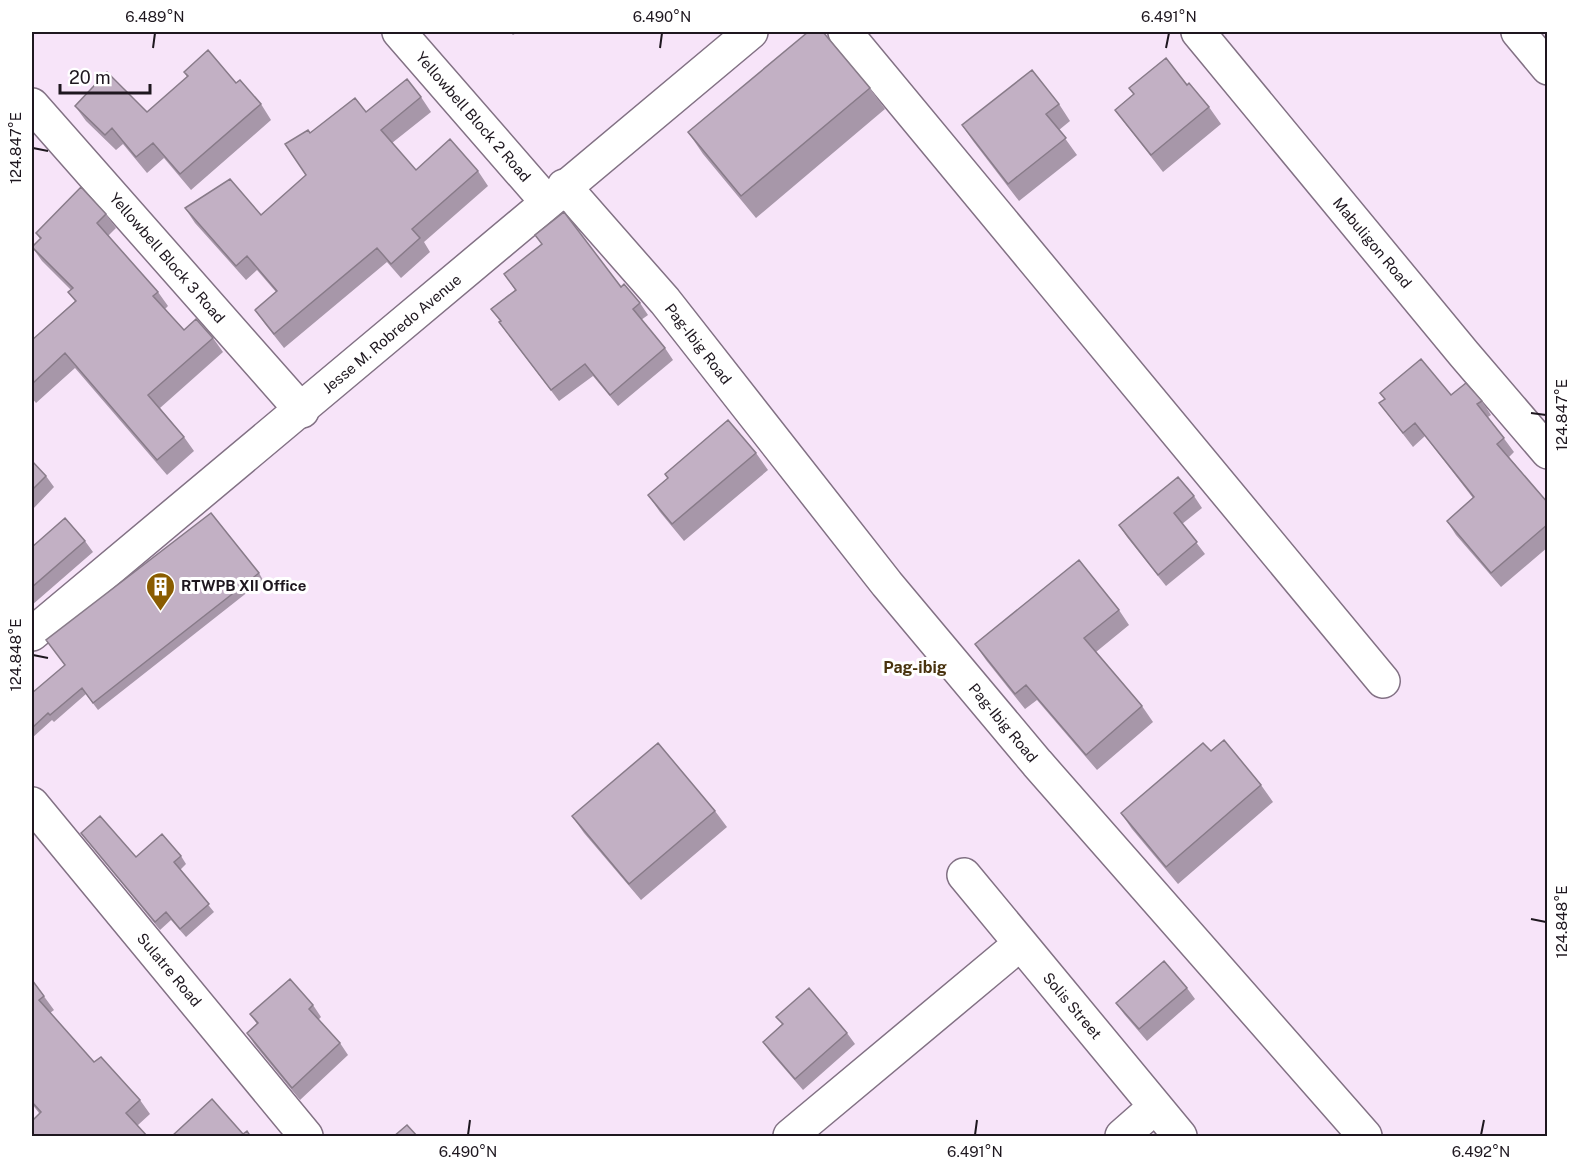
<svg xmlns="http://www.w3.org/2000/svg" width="1579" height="1168" font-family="'Public Sans',sans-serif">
	<rect width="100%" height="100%" fill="#f7e4f9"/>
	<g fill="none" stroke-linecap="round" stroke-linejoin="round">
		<defs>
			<path id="street" d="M399 32 547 202
				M845 32 1383 681
				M1198 32 1464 354 1548 452
				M1518 32 1548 68
				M32 105 302 411
				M564 186 665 301 887 584 1037 763 1365 1136
				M32 804 306 1136
				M964 875 1180 1136
				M790 1136 1020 944
				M1122 1136 1155 1107"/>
			<path id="secondary" d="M32 634C273 435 510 231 751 32"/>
		</defs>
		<use href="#street" stroke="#827184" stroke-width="36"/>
		<use href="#secondary" stroke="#827184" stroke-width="36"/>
		<use href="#street" stroke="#fff" stroke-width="33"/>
		<use href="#secondary" stroke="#fff" stroke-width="33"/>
	</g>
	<path fill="#a797a9" d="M510 32H518L513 35Z
		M184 72 236 83 261 104 271 120 191 190 164 158 147 173 123 144 116 150 86 121 75 106 147 112 187 77Z
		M1187 85 1209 107 1221 124 1163 172 1127 126 1115 110 1134 94 1129 88Z
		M870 88 885 109 756 218 703 154 688 132Z
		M421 97 431 112 392 143 416 170 478 171 488 186 424 242 430 252 401 278 387 262 284 348 265 324 255 310 276 292 257 270 246 280 195 223 185 208 261 215 306 175 310 133 366 112Z
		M1059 104 1070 121 1059 130 1077 155 1019 201 973 141 962 125Z
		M106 214 116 228 108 236 158 292 168 306 165 309 184 330 213 338 223 352 160 408 184 437 194 451 167 475 75 368 36 403 32 398V340L75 301 68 292 71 290 42 261 32 247 40 239 36 233Z
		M504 274 621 287 640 303 648 315 641 320 665 348 673 360 618 406 593 376 559 401 507 333 499 322 500 321 491 309 515 290Z
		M1451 395 1482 401 1491 415 1488 417 1514 452 1509 457 1548 503V547L1501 587 1456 535 1447 521 1473 498 1425 436 1413 447 1379 403Z
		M756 453 768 470 684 541 660 512 648 495 668 478 665 474Z
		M32 461 46 476 54 487 32 510Z
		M1194 496 1202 508 1182 524 1205 554 1166 586 1127 537 1119 525Z
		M85 541 93 552 32 605V547Z
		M259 573 263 580 98 710 86 694 54 722 52 720 32 738V693Z
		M1119 610 1129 625 1096 652 1142 706 1153 722 1097 770 1037 700 1025 709 986 660 975 644Z
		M1211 751 1261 785 1273 802 1178 884 1132 829 1121 813Z
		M715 811 727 827 641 900 584 833 572 816Z
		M81 833 136 857 181 856 186 864 180 870 214 912 186 937 171 920 160 930Z
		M32 980 54 1010 50 1013 94 1062 140 1100 150 1114 138 1125 39 1113 32 1104Z
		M1187 988 1195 999 1147 1041 1124 1014 1116 1003Z
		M313 1005 321 1017 318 1020 340 1043 348 1055 300 1100 255 1045 247 1033 257 1024 250 1014Z
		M776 1017 847 1033 855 1044 803 1090 771 1053 763 1042 782 1024Z"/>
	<path fill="#c2b0c4" stroke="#887b89" stroke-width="1.5" d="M808 32H823L870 88 741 196 688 132Z
		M208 50 236 83 240 80 261 104 180 174 153 143 136 157 112 128 105 135 75 106 107 72 147 112 188 76 184 72Z
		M1166 58 1187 85 1189 83 1209 107 1151 155 1115 110 1134 94 1129 88Z
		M1032 70 1059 104 1046 114 1066 138 1008 184 962 125Z
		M407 79 421 97 381 130 416 170 450 139 478 171 412 229 420 238 391 264 377 248 274 334 255 310 277 291 247 256 236 266 185 208 230 179 261 215 306 175 285 144 308 130 310 133 355 98 366 112Z
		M81 187 106 214 97 223 158 292 153 296 184 330 196 319 213 338 148 395 184 437 157 460 65 353 32 384V340L76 301 68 292 73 288 32 247 41 238 36 233Z
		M564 212 621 287 624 284 640 303 633 309 665 348 610 395 585 364 551 390 499 322 501 321 491 309 516 290 504 274 542 244 535 235Z
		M1421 359 1451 395 1466 383 1482 401 1477 404 1504 438 1497 444 1548 503V524L1491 573 1447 521 1474 497 1415 423 1403 433 1379 403 1385 399 1380 393Z
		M728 420 756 453 672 524 648 495 668 478 665 474Z
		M32 461 46 476 32 490Z
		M1178 477 1194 496 1174 513 1197 542 1158 575 1119 525Z
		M211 513 259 573 93 703 82 688 50 715 48 713 32 728V693L65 665 46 640Z
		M65 518 85 541 32 587V547Z
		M1079 560 1119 610 1084 638 1142 706 1086 755 1026 685 1015 694 975 644Z
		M1224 740 1261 785 1166 867 1121 813 1203 743 1211 751Z
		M658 743 715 811 629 884 572 816Z
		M100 816 136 857 162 834 181 856 174 862 209 904 180 929 166 912 155 922 81 833Z
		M1164 961 1187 988 1139 1029 1116 1003Z
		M290 979 313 1005 309 1009 340 1043 292 1088 247 1033 258 1023 250 1014Z
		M32 980 44 996 39 1000 94 1062 101 1057 140 1100 126 1113 148 1137H32V1121L41 1112 32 1102Z
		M809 988 847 1033 795 1079 763 1042 783 1024 776 1017Z
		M212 1099 243 1134 247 1131 251 1137H171Z
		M407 1125 418 1137H393Z"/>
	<path fill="none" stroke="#1e171f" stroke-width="2" d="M153 48 155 33M660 48 662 33M1166 48 1169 33M33 148 48 151M1531 413 1546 415M33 655 48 658M1531 919 1546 922M468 1135 470 1120M975 1135 977 1120M1481 1135 1484 1120"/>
	<defs>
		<symbol id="building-pin" viewBox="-11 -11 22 30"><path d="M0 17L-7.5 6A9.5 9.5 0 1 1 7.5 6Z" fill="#8a5c00" stroke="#fff"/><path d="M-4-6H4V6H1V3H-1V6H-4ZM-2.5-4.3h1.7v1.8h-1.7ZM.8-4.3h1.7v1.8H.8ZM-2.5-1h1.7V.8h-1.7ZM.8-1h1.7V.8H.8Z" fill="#fff"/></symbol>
	</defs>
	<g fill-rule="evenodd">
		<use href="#building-pin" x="144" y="570" width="33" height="45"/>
	</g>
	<g text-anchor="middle" stroke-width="6" stroke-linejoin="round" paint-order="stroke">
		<g font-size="15" fill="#1e171f" stroke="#fff">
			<text transform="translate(473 117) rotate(49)" y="5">Yellowbell Block 2 Road</text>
			<text transform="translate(1372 243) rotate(50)" y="5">Mabuligon Road</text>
			<text transform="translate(167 258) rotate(49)" y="5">Yellowbell Block 3 Road</text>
			<text transform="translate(392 334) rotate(-40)" y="5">Jesse M. Robredo Avenue</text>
			<text transform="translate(698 344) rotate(52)" y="5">Pag-Ibig Road</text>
			<text transform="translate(1003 723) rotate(50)" y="5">Pag-Ibig Road</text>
			<text transform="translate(169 970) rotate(50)" y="5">Sulatre Road</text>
			<text transform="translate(1072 1006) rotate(50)" y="5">Solis Street</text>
		</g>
		<g font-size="15" font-weight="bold" fill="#1e171f" stroke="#fff" text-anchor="start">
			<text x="181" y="591">RTWPB XII Office</text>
		</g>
		<g font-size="16" font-weight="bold" fill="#48320d" stroke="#fff">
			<text x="915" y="673">Pag-ibig</text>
		</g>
	</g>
	<rect width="1579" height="1168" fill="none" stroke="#ffffff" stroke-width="66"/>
	<path d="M60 84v9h90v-9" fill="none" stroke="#1e171f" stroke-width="3"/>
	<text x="69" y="84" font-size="18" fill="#1e171f" stroke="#ffffff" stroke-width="4.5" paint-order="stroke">20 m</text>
	<rect x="33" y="33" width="1513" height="1102" fill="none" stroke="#1e171f" stroke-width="2"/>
	<g font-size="15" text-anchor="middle" fill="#1e171f">
		<text x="155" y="22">6.489°N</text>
		<text x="662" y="22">6.490°N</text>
		<text x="1169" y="22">6.491°N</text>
		<text transform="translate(16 148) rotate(-90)" y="5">124.847°E</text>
		<text transform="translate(1562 415) rotate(-90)" y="5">124.847°E</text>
		<text transform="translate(16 655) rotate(-90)" y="5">124.848°E</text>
		<text transform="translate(1562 922) rotate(-90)" y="5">124.848°E</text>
		<text x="468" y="1157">6.490°N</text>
		<text x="975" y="1157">6.491°N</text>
		<text x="1481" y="1157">6.492°N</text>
	</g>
</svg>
